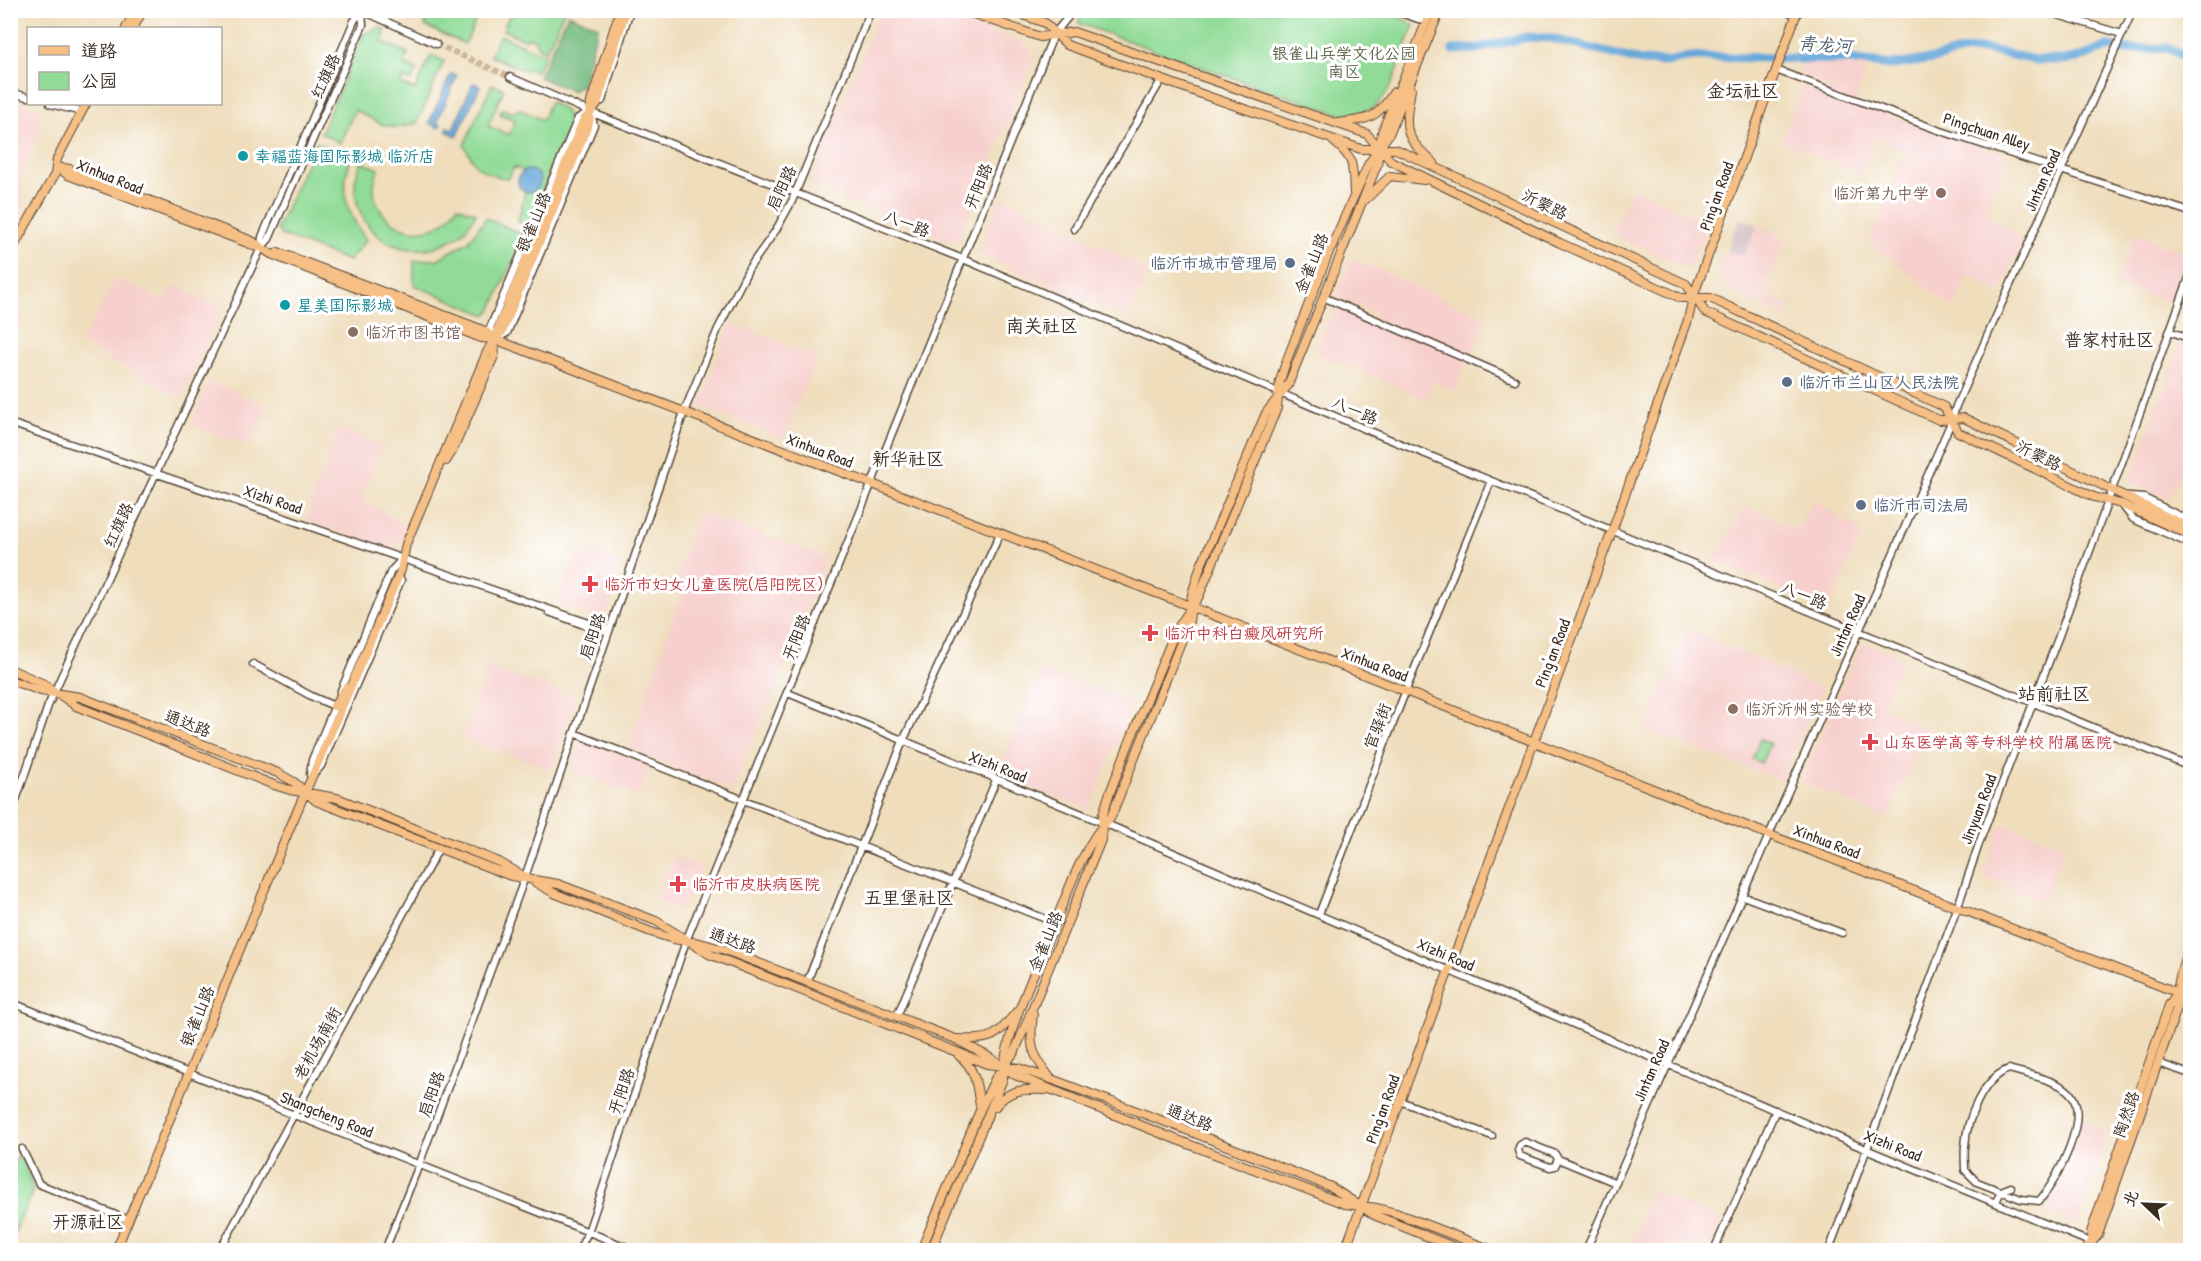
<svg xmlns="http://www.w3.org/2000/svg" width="2201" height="1261" font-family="'Patrick Hand','LXGW WenKai TC',sans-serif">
	<rect width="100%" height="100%" fill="#fff"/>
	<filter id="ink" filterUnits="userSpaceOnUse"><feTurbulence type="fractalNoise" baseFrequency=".0167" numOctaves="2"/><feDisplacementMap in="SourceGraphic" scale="12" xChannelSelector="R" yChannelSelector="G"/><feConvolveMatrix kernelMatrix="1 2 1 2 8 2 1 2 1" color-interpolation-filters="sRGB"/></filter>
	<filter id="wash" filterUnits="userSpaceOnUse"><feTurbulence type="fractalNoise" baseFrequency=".008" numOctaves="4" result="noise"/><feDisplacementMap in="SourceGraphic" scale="24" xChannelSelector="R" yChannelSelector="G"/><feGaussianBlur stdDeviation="1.35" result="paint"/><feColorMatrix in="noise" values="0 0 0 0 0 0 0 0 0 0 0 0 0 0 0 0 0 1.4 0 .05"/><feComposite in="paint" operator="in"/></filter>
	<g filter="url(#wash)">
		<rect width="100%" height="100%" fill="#efddbb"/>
		<path fill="#f7d0cd" d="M880 11H932L1028 45 1034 58 958 241H946L816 187 813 175Z
			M1803 63H1831L1867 66 1855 103 2008 156 1984 213 2024 240 1999 293 1969 274 1954 308 1869 242 1906 152 1874 138 1860 174 1782 141 1803 83 1849 94 1799 76Z
			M11 100 44 111 16 198 23 201 11 224Z
			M1633 188 1705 221 1708 225 1690 268 1611 234Z
			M1001 197 1149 270 1128 319 981 255 978 251Z
			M1758 225 1786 238 1764 293 1790 306 1786 317 1725 286 1718 268 1727 250 1743 256Z
			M2134 233 2186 252 2168 303 2116 285Z
			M1352 258 1486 318 1455 391 1434 382 1425 399 1316 352 1334 307 1372 323 1377 314 1336 296Z
			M116 277 165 302 174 285 222 308 181 399 81 343Z
			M2190 318V451L2168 499 2129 483Z
			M731 323 817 357 783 439 699 406Z
			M209 381 268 406 250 446 191 425Z
			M339 427 382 447 361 498 406 527 401 540 387 548 305 520Z
			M1813 500 1863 532 1828 609 1714 561 1745 506 1798 529Z
			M698 512 826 557 781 676 732 790 628 749 684 584 674 579Z
			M578 547 623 564 607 613 595 618 556 604Z
			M1688 628 1822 688 1781 780 1645 730Z
			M1868 644 1903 659 1882 708 1927 728 1887 819 1801 781 1860 646Z
			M488 663 498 667 497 671 576 697 552 770 463 737Z
			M1042 669 1074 682 1090 685 1132 703 1089 810 1025 785 997 771Z
			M581 738 650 765 638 797 571 770Z
			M2001 824 2066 846 2043 902 1982 876Z
			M674 856 702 867 682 910 655 900Z
			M2083 1120 2109 1132 2077 1224 2047 1213Z
			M1651 1190 1721 1220 1708 1250H1636L1629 1247Z"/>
		<path fill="#d2bec3" d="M1740 218 1758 225 1743 256 1727 250Z"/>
		<path fill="#91db97" stroke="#66825a" stroke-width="1.5" d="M448 10 475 22 465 44 425 26 426 23 421 20 425 11Z
			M559 10 564 12 546 51 538 47 535 40 529 37 526 40 503 30 509 16 523 11Z
			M1083 11 1377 10 1406 20 1414 25C1405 46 1393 95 1375 106 1365 113 1354 114 1343 115L1224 75 1078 23Z
			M379 27 386 30 382 42 408 53 404 64 417 70 411 81 403 78 401 84 415 90 431 55 444 61 417 123 396 128 381 124 355 110 340 143 321 133 363 35Z
			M500 35 545 55 537 72 530 69 526 71 490 56Z
			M492 84 504 89 488 126 509 135 515 120 500 114 502 109 514 113 519 109 542 120 550 102C563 108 569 111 569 126L527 227 518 221 525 192H529L526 170 523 171 514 167 509 178C501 179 483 172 477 166 472 161 468 151 464 145Z
			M316 142 351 158C339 192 346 211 366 240L349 261 281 235 277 229Z
			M361 162 379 169C354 218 428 258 457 206L476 213 475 215C471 221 467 229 461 234 458 237 453 239 449 241 407 264 358 238 355 189 354 179 358 170 361 162Z
			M486 218 524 235 491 311 486 315 414 285V261L438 259 468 242Z
			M1760 739 1770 744 1761 763 1752 759Z
			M17 1157 24 1161 33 1190 15 1232 11 1230V1172Z"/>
		<path fill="#74bb80" stroke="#58724f" stroke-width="1.5" d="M390 11H422L418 19 413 21Z
			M568 14 598 26 582 85 572 91 539 77Z"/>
		<path fill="#65a7d9" stroke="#50687c" stroke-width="1.5" d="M451 74 457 76 437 122 441 124 439 128 429 123Z
			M473 83 480 86 457 136 446 131 448 127 453 129Z
			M518 181a11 11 0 1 1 22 0a11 11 0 1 1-22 0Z"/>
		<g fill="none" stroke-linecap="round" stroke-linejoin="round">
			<path stroke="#65a7d9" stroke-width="9" d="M1453 50 1476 49 1527 37 1549 38 1641 61 1667 62 1690 57 1770 58 1848 60 1893 65 1933 59 1963 51 1984 49 2035 60H2064L2078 58 2110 46 2122 50 2167 48 2190 59"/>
		</g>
	</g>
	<g filter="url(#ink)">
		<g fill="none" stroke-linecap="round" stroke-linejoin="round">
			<path stroke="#cbb99c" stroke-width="6" stroke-dasharray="6 3" stroke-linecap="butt" d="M436 44 510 77"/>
			<defs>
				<path id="minor" d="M361 10 436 44
					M1392 10 1427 22
					M1783 10 1797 15
					M2041 10 2122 34
					M1776 70 1938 130 2190 212
					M510 77 590 112 963 259 1384 437 2190 767
					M10 92 28 97
					M602 101 630 10
					M50 104 82 112
					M1074 229 1162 79
					M261 247 262 237 354 21 361 12
					M1323 297 1515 380
					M2170 331 2190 339
					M493 337 490 328 578 118 587 113
					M500 337 507 333 594 125 591 114
					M10 423 609 630
					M2130 497 2144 498 2190 521
					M2122 505 2133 519 2190 544
					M549 612 600 631 608 630
					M253 664 311 696 334 706
					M340 693 391 571 402 559
					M788 693 1104 823 1856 1145 2092 1243
					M574 733 1056 923
					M315 773 321 766 401 580
					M310 775 312 760 336 703
					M10 818 48 706 61 677 261 248 269 239 363 25 362 10
					M1743 896 1842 933
					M1319 914 1406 690 1491 481
					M807 982 903 741 1000 534
					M10 1002 634 1250
					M897 1016 996 780
					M2158 1063 2190 1074
					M2009 1069C2025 1074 2058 1080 2069 1092 2092 1115 2057 1181 2039 1201L2021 1199 1977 1182 1965 1170C1965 1162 1964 1153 1965 1146 1967 1119 1982 1079 2009 1069Z
					M1400 1101 1492 1136
					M22 1149 39 1184 128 1220
					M1558 1159 1555 1166 1550 1167 1520 1156 1518 1150 1520 1145 1525 1142 1555 1154 1558 1159 1616 1183
					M1996 1202 2001 1191 2011 1187
					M220 1250 439 848
					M385 1250 419 1165 525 877 684 412 718 329 749 268 776 230 792 201 871 10
					M579 1250 588 1232 686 941 1054 34 1074 10
					M1586 1250 1952 420 1956 406 2133 10
					M1714 1250 1776 1110
					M1829 1250 1958 906 1981 838 2060 633 2190 275"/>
				<path id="major" d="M962 10 1040 37 1074 32 1367 134 1391 161 1560 243 1681 298H1710L1944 407 1958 432 2094 497 2121 504 2190 535
					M1009 10 1045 23 1067 45 1207 96 1361 149H1396L1686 284 1705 312 1939 420 1964 418 2190 528
					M126 28 136 10
					M133 28 143 10
					M1411 90C1404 130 1403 136 1434 163
					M1337 123C1369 119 1376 120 1394 92
					M1333 141C1356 160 1352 164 1354 193
					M56 167 70 169 252 241 271 254 481 338 494 339 510 345 1177 601 1762 832 2176 992
					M60 169 68 175 258 247
					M1365 200 1390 176 1424 180
					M278 252 470 325 485 331 494 339
					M10 253 55 174 57 159 86 104
					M494 338 583 121 597 104 626 10
					M446 461 453 450 495 354 494 342
					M10 669 44 684 76 706 274 785 290 790 337 798 499 862 554 893 651 932 673 939 700 943 725 950 955 1039 991 1058 1015 1075 1175 1139 1345 1204 1377 1208 1396 1213 1492 1250
					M10 680 41 691 80 697 278 773 294 782 316 801 511 876 558 884 656 921 709 954 987 1064 1018 1068 1051 1079 1179 1127 1331 1187 1374 1215 1461 1250
					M334 706 346 688
					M1033 1014C1029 1047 1031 1052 1051 1079
					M957 1039C994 1040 995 1038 1017 1011
					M959 1056C976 1067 977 1089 980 1106
					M995 1107C1008 1089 1023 1089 1045 1090
					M2092 1243 2091 1232 2169 1005 2187 978 2190 967
					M116 1250 289 830 401 570 406 544 487 352 494 339 502 332 589 123 591 102 620 10
					M921 1250 981 1108 996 1077 1015 1051 1101 840 1103 814 1109 795 1130 741 1175 632 1199 596 1277 408 1280 381 1286 362 1329 252 1369 163 1389 134 1440 10
					M931 1250 1003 1079C1004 1034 1033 978 1050 935 1065 900 1083 843 1111 817L1189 622 1192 594 1200 568 1266 413 1288 385 1377 165 1382 132 1431 10
					M1345 1250 1612 531 1688 320 1693 297 1798 10
					M2085 1250 2098 1235 2177 1008C2176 984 2183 964 2190 942"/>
			</defs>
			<use href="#minor" stroke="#564536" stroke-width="9"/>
			<use href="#major" stroke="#564536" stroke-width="10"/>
			<use href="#minor" stroke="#fff" stroke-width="6"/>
			<use href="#major" stroke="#f5bf86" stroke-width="8"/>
		</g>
	</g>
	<g fill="#0f9aa8" stroke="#fff" stroke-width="2">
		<circle cx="243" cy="156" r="6"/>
		<circle cx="285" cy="305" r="6"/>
	</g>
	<g fill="#8d6e63" stroke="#fff" stroke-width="2">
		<circle cx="1941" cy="193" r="6"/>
		<circle cx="353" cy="332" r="6"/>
		<circle cx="1733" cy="709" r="6"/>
	</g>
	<g fill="#5c6f8a" stroke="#fff" stroke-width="2">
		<circle cx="1290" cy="263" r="6"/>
		<circle cx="1787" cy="382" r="6"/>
		<circle cx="1861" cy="505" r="6"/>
	</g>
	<g fill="#e0444e" stroke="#fff" stroke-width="2">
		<path d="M587 575h6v6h6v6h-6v6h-6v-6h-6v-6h6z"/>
		<path d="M1147 624h6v6h6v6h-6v6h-6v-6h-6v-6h6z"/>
		<path d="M1867 733h6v6h6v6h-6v6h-6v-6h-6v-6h6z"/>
		<path d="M675 875h6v6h6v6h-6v6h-6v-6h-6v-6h6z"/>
	</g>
	<g text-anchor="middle" stroke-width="6" stroke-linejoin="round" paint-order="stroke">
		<g font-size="16" fill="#555f42" stroke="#fff">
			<text x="1344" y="59">银雀山兵学文化公园<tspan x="1344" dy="18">南区</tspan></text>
		</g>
		<g font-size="16" fill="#3b2a1e" stroke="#fff">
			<text transform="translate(325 76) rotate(-66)" y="6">红旗路</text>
			<text transform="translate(1987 131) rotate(18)" y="6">Pingchuan Alley</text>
			<text transform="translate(110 176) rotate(22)" y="6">Xinhua Road</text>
			<text transform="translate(2042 180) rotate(-66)" y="6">Jintan Road</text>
			<text transform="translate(978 186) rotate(-68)" y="6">开阳路</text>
			<text transform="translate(781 188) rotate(-65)" y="6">启阳路</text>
			<text transform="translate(1716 196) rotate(-70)" y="6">Ping'an Road</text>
			<text transform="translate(1545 204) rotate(26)" y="6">沂蒙路</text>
			<text transform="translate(533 222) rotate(-67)" y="6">银雀山路</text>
			<text transform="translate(907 223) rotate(21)" y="6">八一路</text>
			<text transform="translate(1311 263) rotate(-68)" y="6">金雀山路</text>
			<text transform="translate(1355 410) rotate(23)" y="6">八一路</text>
			<text transform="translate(820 450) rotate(21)" y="6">Xinhua Road</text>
			<text transform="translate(2039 455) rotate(26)" y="6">沂蒙路</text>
			<text transform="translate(273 499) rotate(19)" y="6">Xizhi Road</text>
			<text transform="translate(118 525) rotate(-65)" y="6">红旗路</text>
			<text transform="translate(1804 595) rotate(22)" y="6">八一路</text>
			<text transform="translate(1847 625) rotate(-66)" y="6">Jintan Road</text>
			<text transform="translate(592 636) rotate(-71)" y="6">启阳路</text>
			<text transform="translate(796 637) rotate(-68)" y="6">开阳路</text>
			<text transform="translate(1552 653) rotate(-69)" y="6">Ping'an Road</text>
			<text transform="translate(1375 664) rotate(21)" y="6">Xinhua Road</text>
			<text transform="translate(188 723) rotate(21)" y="6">通达路</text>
			<text transform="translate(1377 726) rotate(-69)" y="6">官驿街</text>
			<text transform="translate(998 766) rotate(22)" y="6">Xizhi Road</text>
			<text transform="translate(1978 809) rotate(-69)" y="6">Jinyuan Road</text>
			<text transform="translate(1827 841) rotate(21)" y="6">Xinhua Road</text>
			<text transform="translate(733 940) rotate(19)" y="6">通达路</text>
			<text transform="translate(1045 941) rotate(-68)" y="6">金雀山路</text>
			<text transform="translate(1446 954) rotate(23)" y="6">Xizhi Road</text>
			<text transform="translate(197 1016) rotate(-68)" y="6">银雀山路</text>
			<text transform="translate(317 1043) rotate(-61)" y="6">老机场南街</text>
			<text transform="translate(1651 1070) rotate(-66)" y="6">Jintan Road</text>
			<text transform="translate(621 1091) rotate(-71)" y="6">开阳路</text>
			<text transform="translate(431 1094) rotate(-70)" y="6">启阳路</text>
			<text transform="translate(1382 1109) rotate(-70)" y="6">Ping'an Road</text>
			<text transform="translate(327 1114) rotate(22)" y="6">Shangcheng Road</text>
			<text transform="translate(2126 1114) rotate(-71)" y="6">陶然路</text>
			<text transform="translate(1190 1117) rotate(21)" y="6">通达路</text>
			<text transform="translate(1893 1145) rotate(22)" y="6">Xizhi Road</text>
		</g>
		<g font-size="16" fill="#0d838f" stroke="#fff" text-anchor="start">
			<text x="255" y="162">幸福蓝海国际影城 临沂店</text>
			<text x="297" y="311">星美国际影城</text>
		</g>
		<g font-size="16" fill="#785e54" stroke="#fff" text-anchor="start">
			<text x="1929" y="199" text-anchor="end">临沂第九中学</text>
			<text x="365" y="338">临沂市图书馆</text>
			<text x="1745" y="715">临沂沂州实验学校</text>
		</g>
		<g font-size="16" fill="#4e5e75" stroke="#fff" text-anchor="start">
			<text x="1278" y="269" text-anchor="end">临沂市城市管理局</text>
			<text x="1799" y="388">临沂市兰山区人民法院</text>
			<text x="1873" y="511">临沂市司法局</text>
		</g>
		<g font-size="16" fill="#be3a42" stroke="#fff" text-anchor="start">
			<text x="604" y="590">临沂市妇女儿童医院(启阳院区)</text>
			<text x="1164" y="639">临沂中科白癜风研究所</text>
			<text x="1884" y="748">山东医学高等专科学校 附属医院</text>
			<text x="692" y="890">临沂市皮肤病医院</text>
		</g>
		<g font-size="18" font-style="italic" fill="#4c5c69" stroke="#fff">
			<text transform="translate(1825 45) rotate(4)" y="6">青龙河</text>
		</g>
		<g font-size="18" fill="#3b2a1e" stroke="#fff">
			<text x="1743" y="97">金坛社区</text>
			<text x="1042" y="332">南关社区</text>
			<text x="2109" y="346">普家村社区</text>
			<text x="908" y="465">新华社区</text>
			<text x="2054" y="700">站前社区</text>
			<text x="909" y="904">五里堡社区</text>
			<text x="88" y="1228">开源社区</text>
		</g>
	</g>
	<rect width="2201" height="1261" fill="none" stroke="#fff" stroke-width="36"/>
	<rect x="27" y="27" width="195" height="78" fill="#ffffff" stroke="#b1aaa5" stroke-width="1.5"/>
	<rect x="39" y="46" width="30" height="9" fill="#f5bf86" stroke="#b1aaa5" stroke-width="1.5"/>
	<text x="81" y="57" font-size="18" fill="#3b2a1e">道路</text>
	<rect x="39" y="72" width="30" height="18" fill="#91db97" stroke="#b1aaa5" stroke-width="1.5"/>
	<text x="81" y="87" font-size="18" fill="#3b2a1e">公园</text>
	<g transform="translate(2144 1204) rotate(293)" stroke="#ffffff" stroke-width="4.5" paint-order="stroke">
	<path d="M0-4.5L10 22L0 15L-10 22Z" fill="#3b2a1e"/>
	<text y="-9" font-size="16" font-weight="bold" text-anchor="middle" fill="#3b2a1e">北</text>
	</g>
</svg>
